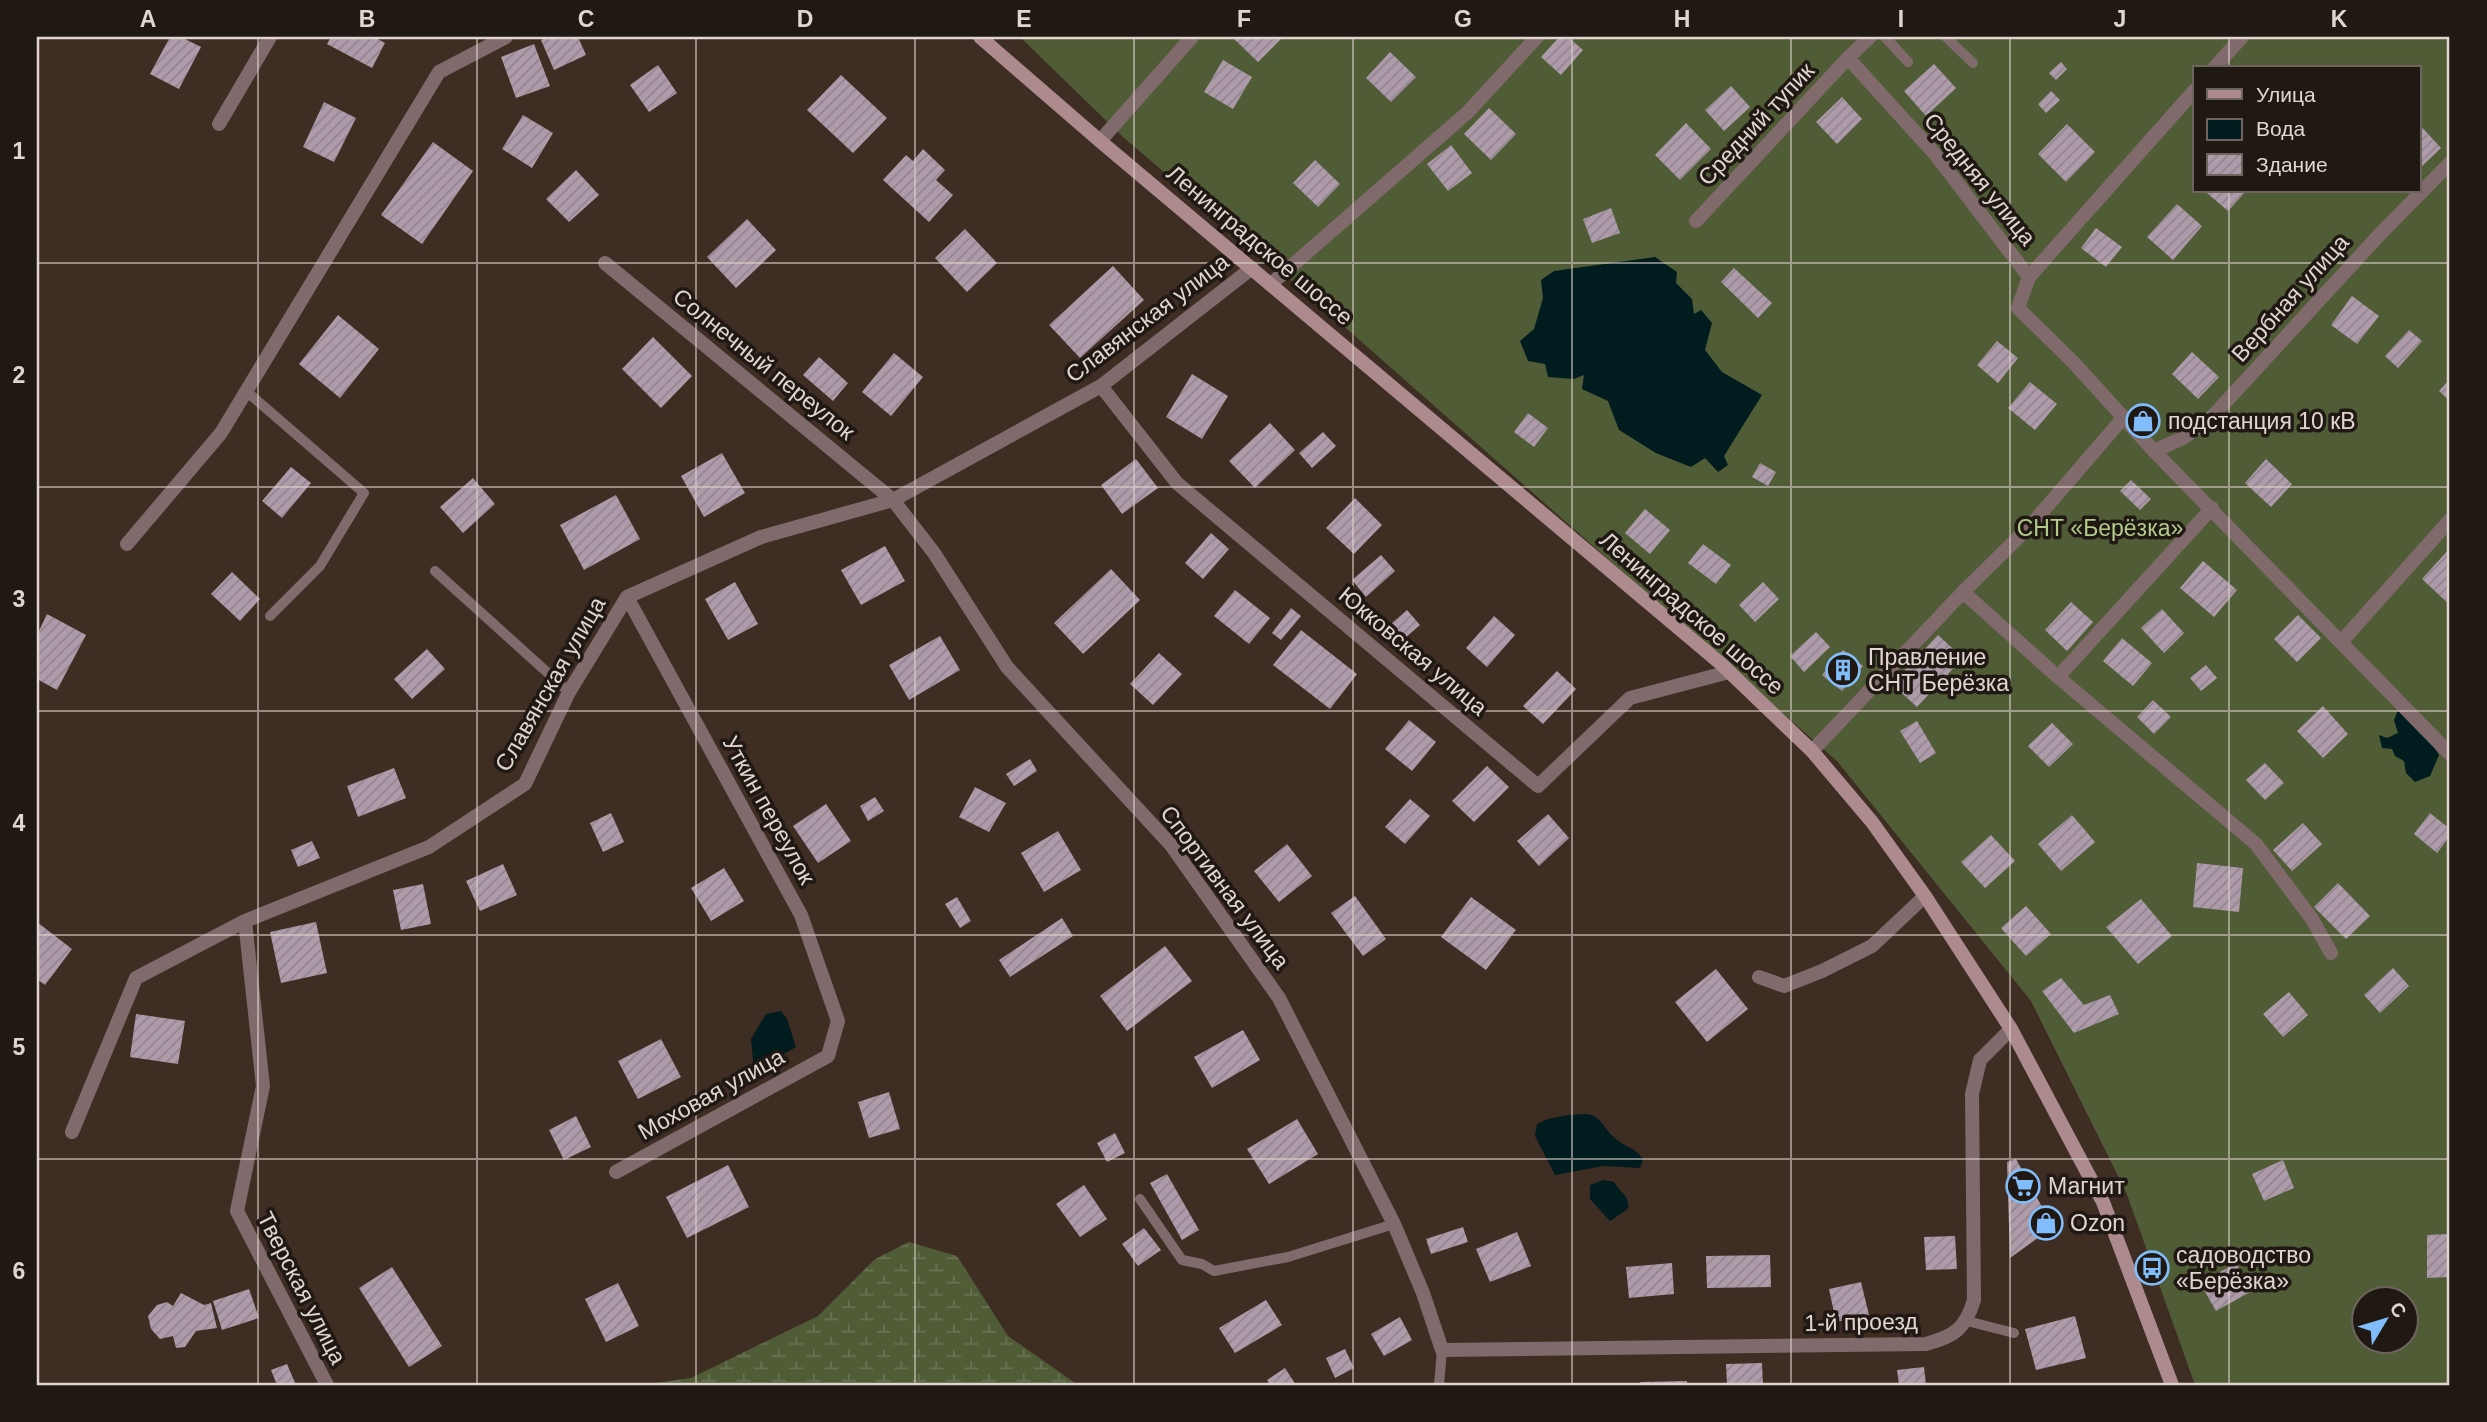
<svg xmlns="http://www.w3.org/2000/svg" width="2487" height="1422" font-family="Helvetica,sans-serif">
	<defs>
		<pattern id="wetland-marsh" width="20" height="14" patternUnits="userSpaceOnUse" patternTransform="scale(1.75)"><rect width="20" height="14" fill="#4f5c36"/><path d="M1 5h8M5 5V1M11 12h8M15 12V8" fill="none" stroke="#687352"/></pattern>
		<pattern id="building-hatch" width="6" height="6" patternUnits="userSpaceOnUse" patternTransform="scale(1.75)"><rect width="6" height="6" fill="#ad9baa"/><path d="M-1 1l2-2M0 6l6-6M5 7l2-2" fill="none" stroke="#93848f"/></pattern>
	</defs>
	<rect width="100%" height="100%" fill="#3e2d22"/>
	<path fill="url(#wetland-marsh)" d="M909 1242 957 1256 1008 1336 1078 1385H642L691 1378 818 1316 875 1259Z"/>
	<path fill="#4f5c36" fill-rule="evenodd" d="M1020 37H2450V1385H2195L2126 1192 2031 1001 1837 761 1322 307 1123 137ZM2195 68H2419V191H2195ZM2364 1300H2406V1342H2364Z"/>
	<path fill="#001c1f" d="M1655 257 1677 272 1676 283 1692 299 1694 314 1701 310 1712 323 1705 350 1722 372 1762 395 1724 456 1728 465 1718 472 1705 458 1691 467 1656 453 1619 430 1608 401 1582 389 1584 375 1574 379 1548 377 1545 364 1528 361 1520 341 1534 329 1543 298 1541 280 1554 271Z
		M2398 710 2423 729 2439 755 2430 776 2415 782 2406 773 2404 761 2395 756 2392 749 2382 748 2379 735 2387 738 2398 733 2394 720Z
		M781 1011 787 1019 796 1047 754 1071 751 1039 766 1014Z
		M1568 1115C1575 1115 1584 1113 1591 1115 1602 1118 1607 1133 1616 1139 1625 1147 1636 1148 1643 1159L1640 1168 1603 1166 1555 1175 1535 1136 1537 1124 1548 1119Z
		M1603 1180 1614 1182C1620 1193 1630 1195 1628 1209L1610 1221 1590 1199V1185Z"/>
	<path fill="url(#building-hatch)" d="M170 37H181L201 47 179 89 150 74Z
		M331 37H374L385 43 372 68 327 44Z
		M549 37H578L586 55 554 70 541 40Z
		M1232 37H1279L1281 39 1258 62Z
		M1559 37H1568L1583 50 1561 75 1541 57Z
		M534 44 550 86 516 98 501 57Z
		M1390 52 1416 77 1391 102 1366 78Z
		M1223 60 1252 77 1233 109 1204 92Z
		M2061 62 2067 69 2056 80 2049 73Z
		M1934 64 1956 88 1926 116 1904 91Z
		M658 65 677 93 649 112 630 85Z
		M841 75 887 118 853 153 807 110Z
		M1731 86 1750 107 1724 131 1705 110Z
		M2051 91 2060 100 2046 113 2038 104Z
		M1842 97 1862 119 1837 144 1816 122Z
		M324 102 356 118 334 162 303 147Z
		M1489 108 1516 134 1491 160 1464 134Z
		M523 115 553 133 532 168 502 149Z
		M1686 123 1711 149 1680 180 1655 155Z
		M2067 124 2095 152 2066 182 2038 154Z
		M2419 124 2441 148 2419 169Z
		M433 142 473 171 422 244 381 215Z
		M1451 145 1472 173 1448 191 1427 164Z
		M923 149 945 170 936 180 953 195 929 222 883 180 906 155 913 161Z
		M1315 160 1340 184 1318 207 1293 183Z
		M576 170 599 195 569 222 546 199Z
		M2210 191H2246L2228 211 2207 193Z
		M2177 204 2202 226 2173 260 2147 237Z
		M1611 208 1620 233 1592 243 1583 219Z
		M747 219 776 250 736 288 707 257Z
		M2096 228 2122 247 2106 267 2081 248Z
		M965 229 997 263 967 292 935 258Z
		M1113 266 1144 300 1080 358 1049 325Z
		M1734 268 1772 303 1758 318 1721 282Z
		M2352 296 2379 316 2357 344 2331 325Z
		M338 315 379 349 340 398 299 364Z
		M2409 330 2422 341 2398 368 2385 356Z
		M653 337 692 376 661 408 622 369Z
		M1997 341 2018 358 1998 383 1977 365Z
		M2192 352 2219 377 2198 399 2172 374Z
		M894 353 923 377 891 416 862 392Z
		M819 357 848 383 833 401 803 375Z
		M1192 374 1228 396 1202 439 1166 417Z
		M2450 379V401L2439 391Z
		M2030 382 2057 404 2035 430 2008 408Z
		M1528 413 1548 428 1534 447 1514 432Z
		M1270 423 1295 450 1255 488 1229 461Z
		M1323 432 1336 446 1312 468 1299 453Z
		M722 453 745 493 704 517 681 476Z
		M1136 459 1158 488 1122 514 1101 485Z
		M2266 459 2292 484 2271 507 2245 483Z
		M1760 463 1776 472 1768 486 1752 477Z
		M291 467 311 483 282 518 262 501Z
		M473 478 495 504 463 533 440 507Z
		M2131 480 2151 499 2140 510 2120 491Z
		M616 495 640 539 584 570 560 525Z
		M1355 498 1382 525 1354 554 1326 528Z
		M1645 509 1670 530 1650 554 1625 533Z
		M1211 533 1229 549 1203 579 1185 563Z
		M1703 544 1731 565 1716 584 1688 563Z
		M885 546 905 581 861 605 841 570Z
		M2450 548V605L2422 579Z
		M1381 555 1395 571 1366 597 1352 580Z
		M2203 561 2237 590 2214 617 2180 588Z
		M1111 569 1140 600 1083 654 1054 623Z
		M232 572 260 599 240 621 211 594Z
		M735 582 758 624 728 640 705 599Z
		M1763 582 1779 599 1755 622 1739 605Z
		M1235 590 1270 618 1249 644 1214 616Z
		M2071 602 2093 622 2067 651 2045 630Z
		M1291 608 1301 616 1281 640 1272 633Z
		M2162 609 2184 633 2164 653 2141 628Z
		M1407 610 1420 625 1397 645 1384 630Z
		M47 614 86 635 57 690 37 679V635Z
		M2298 615 2321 638 2297 662 2274 639Z
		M1494 616 1515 635 1487 667 1466 648Z
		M1301 630 1357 674 1330 709 1273 665Z
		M1816 632 1830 647 1804 672 1790 656Z
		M1938 635 1963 658 1917 707 1892 684Z
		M940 636 960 670 909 700 889 665Z
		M2122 638 2152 663 2133 686 2103 661Z
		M427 649 445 669 412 699 394 679Z
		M1843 650 1863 666 1842 691 1822 675Z
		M1159 653 1182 674 1153 705 1130 684Z
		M2206 665 2217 678 2201 691 2190 678Z
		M1557 671 1576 689 1543 724 1523 706Z
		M2153 700 2171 717 2154 734 2137 717Z
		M2323 706 2348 734 2323 758 2297 731Z
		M1409 720 1436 742 1412 771 1385 749Z
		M1917 721 1936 753 1920 763 1900 731Z
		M2052 723 2073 744 2049 767 2028 746Z
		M1030 759 1037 771 1014 786 1006 774Z
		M2265 763 2284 783 2265 800 2246 780Z
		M1487 766 1509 787 1474 822 1452 801Z
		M394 768 406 798 358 817 347 786Z
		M975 787 1006 803 989 832 959 817Z
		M875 797 884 811 868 821 860 806Z
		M1410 799 1430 816 1405 844 1385 827Z
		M826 804 851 841 818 863 793 826Z
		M611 813 624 842 603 852 590 823Z
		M2430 813 2450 829V836L2437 853 2414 834Z
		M1548 814 1569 838 1539 866 1517 841Z
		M2072 815 2095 842 2061 871 2038 844Z
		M2303 823 2322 844 2292 871 2273 850Z
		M1058 831 1081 870 1044 892 1021 853Z
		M1991 835 2015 861 1985 888 1961 862Z
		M312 841 320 858 298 867 291 850Z
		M1287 844 1312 876 1279 902 1254 871Z
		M2197 863 2243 868 2239 912 2193 907Z
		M503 864 517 895 480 911 466 881Z
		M724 868 744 901 711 921 691 888Z
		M2338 883 2370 916 2346 939 2314 907Z
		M423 884 431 924 401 930 393 890Z
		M1355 896 1386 939 1363 956 1331 913Z
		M957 897 971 921 960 928 945 904Z
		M1471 897 1516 930 1486 970 1441 937Z
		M2141 899 2172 936 2138 964 2106 927Z
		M2026 906 2051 934 2026 956 2001 928Z
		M1062 918 1073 936 1010 977 999 960Z
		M37 922 72 949 45 985 37 979Z
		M316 922 327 973 281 983 270 932Z
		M1165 946 1192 981 1127 1031 1100 996Z
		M2393 968 2409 986 2380 1013 2364 995Z
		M1716 969 1748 1009 1707 1042 1675 1002Z
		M2061 978 2084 1005 2110 995 2119 1014 2074 1033 2042 991Z
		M2289 992 2308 1015 2283 1037 2263 1014Z
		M136 1014 185 1021 178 1064 130 1057Z
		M1243 1030 1260 1060 1212 1088 1194 1057Z
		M661 1039 681 1077 638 1099 618 1061Z
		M889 1092 900 1129 869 1138 858 1102Z
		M576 1116 591 1147 564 1160 549 1130Z
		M1297 1119 1318 1154 1269 1184 1247 1149Z
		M1115 1133 1125 1153 1107 1162 1097 1143Z
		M2016 1159 2053 1227 2010 1258 2007 1162Z
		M2283 1160 2294 1188 2264 1201 2252 1174Z
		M728 1165 749 1207 687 1238 666 1197Z
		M1167 1174 1199 1230 1182 1240 1150 1183Z
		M1084 1185 1107 1219 1080 1237 1056 1204Z
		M1463 1227 1468 1242 1431 1254 1426 1239Z
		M1144 1228 1161 1250 1138 1266 1122 1244Z
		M1517 1232 1531 1266 1490 1282 1476 1249Z
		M2450 1234V1277L2427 1278V1235Z
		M1955 1236 1957 1269 1926 1270 1924 1237Z
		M1770 1255 1771 1287 1707 1288 1706 1256Z
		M1672 1263 1674 1294 1629 1298 1626 1267Z
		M2236 1263 2252 1291 2216 1311 2200 1283Z
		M392 1267 442 1346 409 1367 359 1288Z
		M1861 1282 1869 1315 1836 1322 1829 1289Z
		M618 1283 639 1326 606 1342 585 1299Z
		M249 1289 259 1318 222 1330 213 1301Z
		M181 1293 204 1305 211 1303 217 1328 196 1331 185 1347 176 1348 173 1336 160 1339 151 1329 148 1316 157 1305 167 1302 173 1306Z
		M1266 1300 1282 1325 1235 1353 1219 1328Z
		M2075 1316 2086 1358 2036 1370 2025 1329Z
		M1400 1317 1412 1340 1384 1356 1371 1334Z
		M1345 1349 1354 1368 1335 1378 1326 1358Z
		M1762 1363 1763 1385H1727L1726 1364Z
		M287 1364 296 1385H277L271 1370Z
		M1924 1367 1926 1385H1899L1897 1370Z
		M1285 1368 1296 1385H1270L1267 1380Z
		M1687 1381V1385H1640V1382Z"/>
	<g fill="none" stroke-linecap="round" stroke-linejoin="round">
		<path stroke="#806a6c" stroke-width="10" d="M1885 37 1908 62
			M1946 37 1973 63
			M246 391 364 493 320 566 270 616
			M435 571 569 692
			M1140 1199 1182 1260 1202 1264 1214 1271 1288 1257 1394 1224
			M1967 1321 2014 1333
			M1439 1385 1442 1350"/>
		<path stroke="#806a6c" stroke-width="14" d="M1870 37 1848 58 1935 154 2029 277 2018 308 2073 362 2154 451 2450 754
			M2214 68 2242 37
			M219 124 270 37
			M1100 141 1192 37
			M1696 221 1848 58
			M605 263 893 500 934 553 1007 667 1171 845 1279 998 1394 1224 1423 1293 1442 1350 1926 1344C1955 1336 1965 1329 1974 1300L1972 1094 1980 1060 2011 1029
			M2029 277 2195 90
			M1271 284 1468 112 1537 37
			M1101 386 1177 483 1538 786 1630 698 1729 672
			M2154 451 2183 438 2212 417 2381 233 2450 163
			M127 544 221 433 439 72 506 37
			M1963 592 2058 677 2256 844 2312 919 2331 953
			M2341 642 2450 520
			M2058 677 2212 508
			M1812 751 1963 592 2030 526 2124 417
			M245 921 263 1086 237 1211 327 1385
			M1759 977 1784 986 1822 971 1872 946 1925 896
			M72 1132 136 978 245 921 429 847 525 784 569 692 627 597 761 537 893 500 1101 386 1252 268
			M616 1172 828 1056 838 1021 801 915 627 597"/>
		<path stroke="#ac8a8d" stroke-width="14" d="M980 37 1100 141 1720 663 1812 751 1872 822 1925 896 2011 1029 2103 1202 2172 1385"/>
	</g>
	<path fill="none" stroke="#e1d6cf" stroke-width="2" stroke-opacity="0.55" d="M258 37V1385M477 37V1385M696 37V1385M915 37V1385M1134 37V1385M1353 37V1385M1572 37V1385M1791 37V1385M2010 37V1385M2229 37V68M2229 191V1385M37 263H2450M37 487H2450M37 711H2450M37 935H2450M37 1159H2450"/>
	<defs>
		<symbol id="shop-ring" viewBox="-11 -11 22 22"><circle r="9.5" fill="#1f1813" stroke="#81bdfa" stroke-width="1.5"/><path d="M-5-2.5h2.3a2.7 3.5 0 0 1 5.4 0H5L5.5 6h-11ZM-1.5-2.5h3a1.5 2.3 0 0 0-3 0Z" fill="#81bdfa"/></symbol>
		<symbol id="building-ring" viewBox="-11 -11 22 22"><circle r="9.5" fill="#1f1813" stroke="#81bdfa" stroke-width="1.5"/><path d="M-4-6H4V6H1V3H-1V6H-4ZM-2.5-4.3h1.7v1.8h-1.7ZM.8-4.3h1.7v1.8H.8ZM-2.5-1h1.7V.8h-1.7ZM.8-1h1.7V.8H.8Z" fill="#81bdfa"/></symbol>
		<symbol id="supermarket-ring" viewBox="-11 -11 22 22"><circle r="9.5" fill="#1f1813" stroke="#81bdfa" stroke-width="1.5"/><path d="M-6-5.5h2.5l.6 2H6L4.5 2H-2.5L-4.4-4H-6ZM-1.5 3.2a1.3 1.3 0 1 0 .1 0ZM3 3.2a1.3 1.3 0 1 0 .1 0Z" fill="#81bdfa"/></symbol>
		<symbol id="bus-ring" viewBox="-11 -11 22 22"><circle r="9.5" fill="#1f1813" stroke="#81bdfa" stroke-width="1.5"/><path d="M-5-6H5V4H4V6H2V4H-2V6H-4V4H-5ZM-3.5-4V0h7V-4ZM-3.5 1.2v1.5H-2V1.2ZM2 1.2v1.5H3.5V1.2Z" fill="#81bdfa"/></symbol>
	</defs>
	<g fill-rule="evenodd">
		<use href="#shop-ring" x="2124" y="402" width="38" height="38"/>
		<use href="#building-ring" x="1824" y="651" width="38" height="38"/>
		<use href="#supermarket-ring" x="2004" y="1167" width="38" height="38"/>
		<use href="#shop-ring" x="2027" y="1204" width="38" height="38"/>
		<use href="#bus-ring" x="2133" y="1249" width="38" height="38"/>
	</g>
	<g text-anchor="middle" stroke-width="7" stroke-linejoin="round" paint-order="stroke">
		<g font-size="23" fill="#e1d6cf" stroke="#1f1813">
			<text transform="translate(1756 124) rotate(-47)" y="8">Средний тупик</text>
			<text transform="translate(1980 179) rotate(51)" y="8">Средняя улица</text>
			<text transform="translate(1260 245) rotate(40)" y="8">Ленинградское шоссе</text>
			<text transform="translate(2290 298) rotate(-48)" y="8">Вербная улица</text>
			<text transform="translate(1147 318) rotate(-37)" y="8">Славянская улица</text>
			<text transform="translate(764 364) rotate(39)" y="8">Солнечный переулок</text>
			<text transform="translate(1692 613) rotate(41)" y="8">Ленинградское шоссе</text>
			<text transform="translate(1413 651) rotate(40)" y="8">Юкковская улица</text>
			<text transform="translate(550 684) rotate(-60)" y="8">Славянская улица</text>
			<text transform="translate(769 810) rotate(61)" y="8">Уткин переулок</text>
			<text transform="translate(1225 887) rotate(53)" y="8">Спортивная улица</text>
			<text transform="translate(711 1094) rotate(-29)" y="8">Моховая улица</text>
			<text transform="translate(302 1288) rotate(63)" y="8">Тверская улица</text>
			<text transform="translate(1861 1322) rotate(-1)" y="8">1-й проезд</text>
		</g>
		<g font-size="23" fill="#e1d6cf" stroke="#1f1813" text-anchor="start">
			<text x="2168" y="429">подстанция 10 кВ</text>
			<text x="1868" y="665">Правление<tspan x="1868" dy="26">СНТ Берёзка</tspan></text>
			<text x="2048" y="1194">Магнит</text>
			<text x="2070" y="1231">Ozon</text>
			<text x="2176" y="1263">садоводство<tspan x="2176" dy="26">«Берёзка»</tspan></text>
		</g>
		<g font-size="23" fill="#b3cb8a" stroke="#1f1813">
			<text x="2100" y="536">СНТ «Берёзка»</text>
		</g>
	</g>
	<rect width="2487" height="1422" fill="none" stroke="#1f1813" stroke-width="77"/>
	<rect x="2193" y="66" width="228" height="126" fill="#1f1813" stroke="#6d645e" stroke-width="2"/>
	<rect x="2207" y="89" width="35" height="10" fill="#ac8a8d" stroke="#6d645e" stroke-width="2"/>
	<text x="2256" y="102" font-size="21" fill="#e1d6cf">Улица</text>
	<rect x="2207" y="119" width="35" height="21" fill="#001c1f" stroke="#6d645e" stroke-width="2"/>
	<text x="2256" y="136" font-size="21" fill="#e1d6cf">Вода</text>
	<rect x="2207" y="154" width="35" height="21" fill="url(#building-hatch)" stroke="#6d645e" stroke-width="2"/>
	<text x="2256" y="172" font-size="21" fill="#e1d6cf">Здание</text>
	<g transform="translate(2385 1320) rotate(52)"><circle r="33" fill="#1f1813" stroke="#6d645e" stroke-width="2"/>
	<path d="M0-5L12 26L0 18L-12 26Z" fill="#81bdfa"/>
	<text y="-10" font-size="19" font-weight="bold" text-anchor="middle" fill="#e1d6cf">С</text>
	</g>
	<rect x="38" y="38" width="2410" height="1346" fill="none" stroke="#e1d6cf" stroke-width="2.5"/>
	<g font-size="23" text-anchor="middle" font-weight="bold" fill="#e1d6cf">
		<text x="148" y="27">A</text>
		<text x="367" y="27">B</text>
		<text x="586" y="27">C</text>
		<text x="805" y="27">D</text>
		<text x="1024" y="27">E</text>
		<text x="1244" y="27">F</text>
		<text x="1463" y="27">G</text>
		<text x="1682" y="27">H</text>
		<text x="1901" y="27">I</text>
		<text x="2120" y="27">J</text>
		<text x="2339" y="27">K</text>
		<text x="19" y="159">1</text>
		<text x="19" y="383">2</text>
		<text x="19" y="607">3</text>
		<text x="19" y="831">4</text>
		<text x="19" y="1055">5</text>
		<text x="19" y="1279">6</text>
	</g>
</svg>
